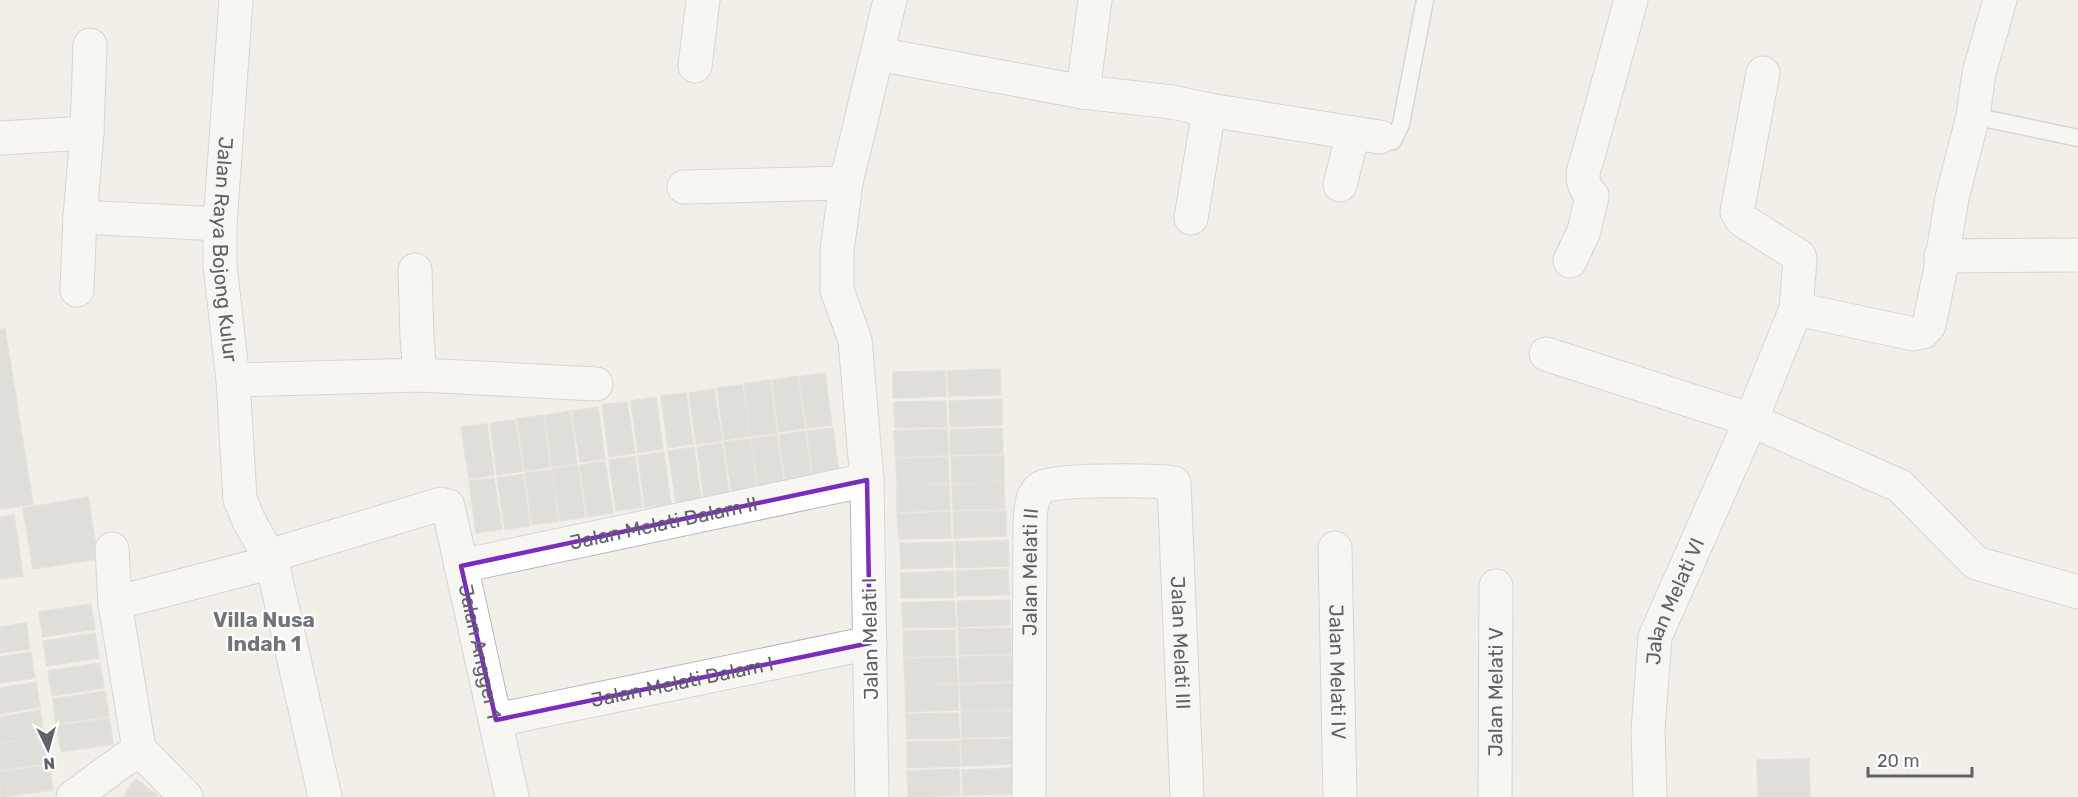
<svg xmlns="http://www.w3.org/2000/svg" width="2078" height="797" font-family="Rubik,sans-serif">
	<rect width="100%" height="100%" fill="#f1efe8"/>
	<path fill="#cccac5" stroke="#d6d1c6" stroke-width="1.5" d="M5 329 33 504 0 509V330Z
		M1000 369 1001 395 949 396 947 371Z
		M945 371 946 396 893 398V372Z
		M825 373 832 425 807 428 799 377Z
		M797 376 805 428 779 432 772 380Z
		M770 380 777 433 751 436 744 384Z
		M742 385 750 436 724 440 717 388Z
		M714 389 722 441 696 444 689 393Z
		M686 393 693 444 668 448 661 396Z
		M656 397 663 449 638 453 631 401Z
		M1002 399V425L950 427 949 401Z
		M946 401 947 427 895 428 894 402Z
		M627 402 635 453 609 457 602 405Z
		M598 407 605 459 580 462 572 411Z
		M570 411 577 463 552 467 545 415Z
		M543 415 550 467 525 471 517 419Z
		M515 420 523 471 497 475 490 423Z
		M487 424 494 475 469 479 461 427Z
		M833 428 840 479 814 483 807 431Z
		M1002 428 1003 454 950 455V430Z
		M947 429 948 455 895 457 894 431Z
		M805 431 812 482 786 486 779 435Z
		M777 435 784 486 759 490 751 439Z
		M750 439 757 491 732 494 724 442Z
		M722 443 729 495 704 499 697 447Z
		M694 447 701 499 676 502 668 451Z
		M664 452 671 504 645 507 638 456Z
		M635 456 642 507 616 511 609 460Z
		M1004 456V482L952 483 951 457Z
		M948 457 949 483 897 485 896 459Z
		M605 461 613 513 587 517 580 465Z
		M578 465 585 517 560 521 552 469Z
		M551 470 558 521 532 525 525 473Z
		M523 474 530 526 505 529 497 478Z
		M494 478 502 529 476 533 469 481Z
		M1004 483 1005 509 953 510 952 485Z
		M949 485 950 510 897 512V486Z
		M88 497 98 559 33 569 23 508Z
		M1006 511V536L954 538 953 512Z
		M950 512 951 538 899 539 897 514Z
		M14 515 23 576 0 579V517Z
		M1008 540 1009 566 956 568 955 542Z
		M953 542V567L901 569 900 543Z
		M1008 569 1009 595 957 596 956 571Z
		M954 571V597L901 598V573Z
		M1010 600V625L958 627 957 601Z
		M954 601 956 627 903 628 902 603Z
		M91 604 95 629 43 637 39 612Z
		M26 623 30 649 0 653V627Z
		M1011 628V654L959 655 958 629Z
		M955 630 956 655 904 657 903 631Z
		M95 633 99 658 47 666 43 641Z
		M31 652 35 678 0 683V657Z
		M1012 656 1013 681 960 683 959 657Z
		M956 657 958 683 905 685 904 659Z
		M100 663 104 688 52 696 48 671Z
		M36 682 40 707 0 714V688Z
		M1013 683V709L961 711 960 685Z
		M958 685V710L906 712 905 686Z
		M105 691 109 716 56 724 53 699Z
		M40 710 44 736 0 743V717Z
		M1014 711V736L962 738 961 712Z
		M958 713 960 738 907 739 906 714Z
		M109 718 113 744 61 752 57 726Z
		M44 737 48 763 0 770V744Z
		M1014 739 1015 764 962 766 961 740Z
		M959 741 960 766 907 768V742Z
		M1809 759 1810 797H1758L1757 760Z
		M49 765 53 790 1 797 0 772Z
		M1015 768V794L963 795 962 770Z
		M959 769 960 795 908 797 907 771Z
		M136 779 157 795 156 797H123Z"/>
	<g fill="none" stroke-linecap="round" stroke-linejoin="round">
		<defs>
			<path id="lane" d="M1973 116 2078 138
				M1380 137 1393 141 1401 124 1425 0"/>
			<g id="street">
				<path d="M90 45 87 133 80 217 220 224"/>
				<path d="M878 54 1083 92 1095 0"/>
				<path d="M695 66 703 0"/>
				<path d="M1083 92 1172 102 1209 110 1191 218"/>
				<path d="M1209 110 1353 133"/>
				<path d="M0 138 87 133"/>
				<path d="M1340 185 1353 133 1380 137"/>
				<path d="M684 187 846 183"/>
				<path d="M1941 256 2078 255"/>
				<path d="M1570 261 1584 231 1592 196C1581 184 1581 174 1587 160L1631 0"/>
				<path d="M415 270 417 337 420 375"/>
				<path d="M77 290 80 217"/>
				<path d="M1796 309 1914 334 1923 332 1929 325 1940 272 1952 198 1973 116 1979 73 2000 0"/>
				<path d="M1546 354 1751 420 1900 486 1976 563 2078 592"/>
				<path d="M233 380 420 375 596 384"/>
				<path d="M240 499 249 521 272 562 325 797"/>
				<path id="s1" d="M1335 548 1340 797"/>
				<path d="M112 549 115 603"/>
				<path id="s2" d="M269 556 441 504 448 506 512 797"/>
				<path id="s3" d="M461 566 867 480"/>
				<path id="s4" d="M496 720 870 643"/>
				<path d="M73 797 139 749"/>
				<path d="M186 797 139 749 115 603 272 562"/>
				<path d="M872 797 867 480 855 340 837 290V251L846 183 890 0"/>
				<path id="s5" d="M1029 797 1030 521C1031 509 1031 494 1042 487 1053 479 1157 480 1174 483L1187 797"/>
				<path id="s6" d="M1495 797 1496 586"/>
				<path id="s7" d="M1650 797 1648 730 1655 637 1751 420 1796 309 1800 260 1799 256 1742 220 1737 212 1763 73"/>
			</g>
			<g id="secondary">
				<path id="s8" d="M236 0 220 224V265L233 380 240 499"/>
			</g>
		</defs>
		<use href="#lane" stroke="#b5b8bc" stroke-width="19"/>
		<use href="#street" stroke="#b5b8bc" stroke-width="35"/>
		<use href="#secondary" stroke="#b6babf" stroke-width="35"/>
		<use href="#lane" stroke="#fff" stroke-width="16"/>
		<use href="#street" stroke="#fff" stroke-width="33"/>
		<use href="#secondary" stroke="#fff" stroke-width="33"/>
	</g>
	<path d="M0 0H2078V797H0ZM867 480 870 643 496 720 461 566Z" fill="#f1efe8" fill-opacity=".55" fill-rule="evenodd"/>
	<path fill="none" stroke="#7b2cbf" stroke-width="4.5" stroke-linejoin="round" d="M867 480 870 643 496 720 461 566Z"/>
	<g text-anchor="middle" stroke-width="4.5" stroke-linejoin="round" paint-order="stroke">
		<g font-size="20" fill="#5f6368" stroke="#fff">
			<text dy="7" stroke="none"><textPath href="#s8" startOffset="250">Jalan Raya Bojong Kulur</textPath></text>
			<text dy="7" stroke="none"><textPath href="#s3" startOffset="207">Jalan Melati Dalam II</textPath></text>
			<text dy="7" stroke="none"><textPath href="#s5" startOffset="225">Jalan Melati II</textPath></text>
			<text dy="7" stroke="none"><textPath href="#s7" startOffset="200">Jalan Melati VI</textPath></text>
			<text transform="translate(870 639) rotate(-91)" y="7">Jalan Melati I</text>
			<text dy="7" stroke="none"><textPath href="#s5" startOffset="606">Jalan Melati III</textPath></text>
			<text dy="7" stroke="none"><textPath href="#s2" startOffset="336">Jalan Angger 1</textPath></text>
			<text dy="7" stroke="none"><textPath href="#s1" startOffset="124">Jalan Melati IV</textPath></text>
			<text dy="7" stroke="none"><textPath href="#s4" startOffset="190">Jalan Melati Dalam I</textPath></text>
			<text dy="7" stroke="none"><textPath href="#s6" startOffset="105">Jalan Melati V</textPath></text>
		</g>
		<g font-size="21" font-weight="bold" fill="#70757a" stroke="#fff">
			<text x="264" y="627">Villa Nusa<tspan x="264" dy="24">Indah 1</tspan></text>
		</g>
	</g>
	<g transform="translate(48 749) rotate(175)" stroke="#ffffff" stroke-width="4.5" paint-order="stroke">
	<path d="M0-4.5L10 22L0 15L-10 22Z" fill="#5f6368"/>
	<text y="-9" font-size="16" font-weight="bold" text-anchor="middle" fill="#5f6368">N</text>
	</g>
	<path d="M1868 767v9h104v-9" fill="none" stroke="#5f6368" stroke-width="3"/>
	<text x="1877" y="767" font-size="18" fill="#5f6368" stroke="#ffffff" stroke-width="4.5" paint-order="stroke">20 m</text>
</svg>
